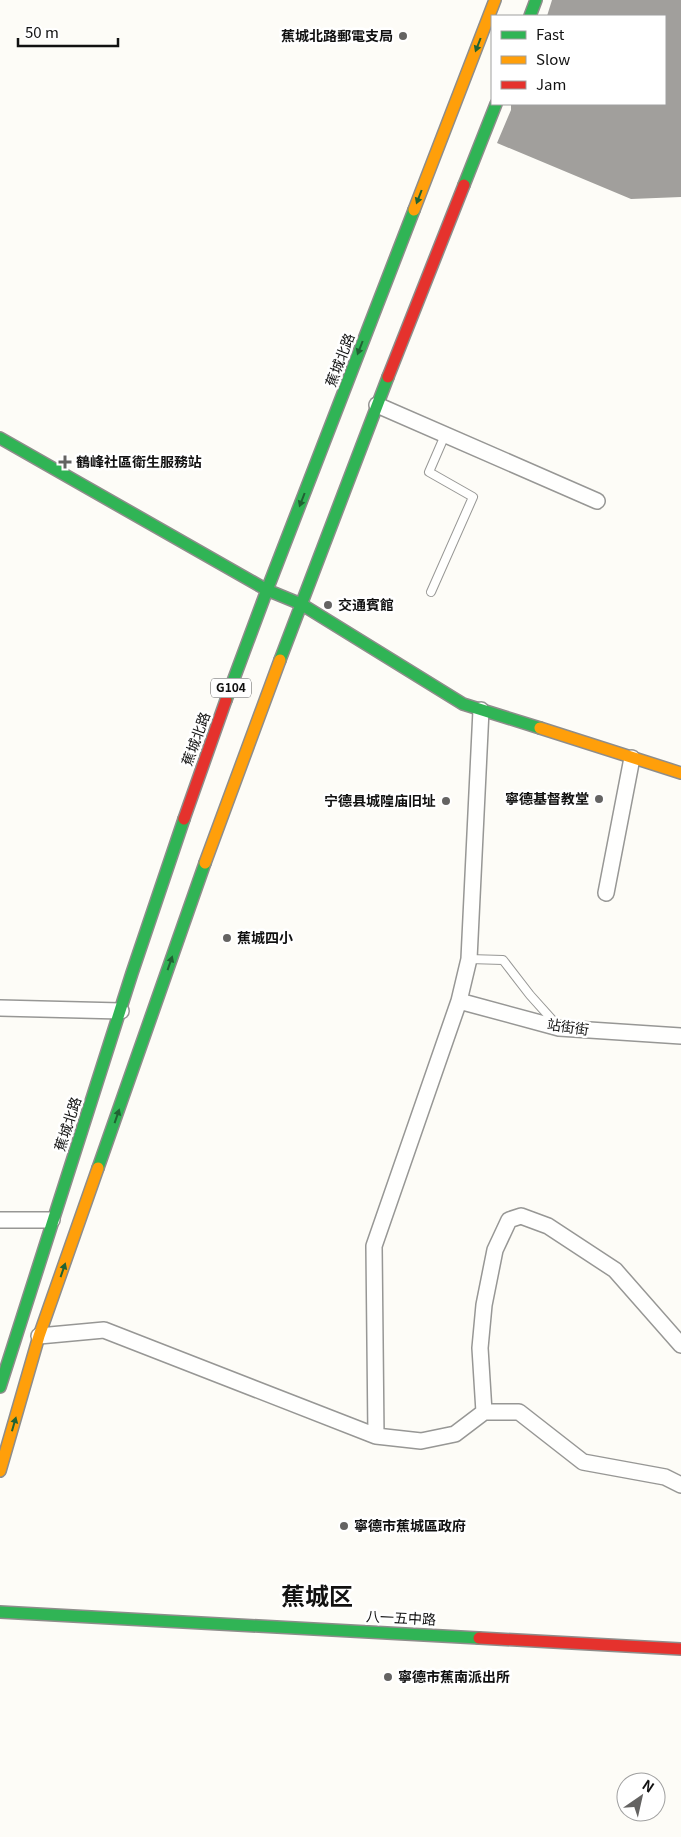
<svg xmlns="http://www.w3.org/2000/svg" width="681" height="1837" font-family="Georgia,'Noto Sans SC',serif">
	<rect width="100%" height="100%" fill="#fdfcf7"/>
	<path fill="#a19f9c" d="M552 0H681V197L631 199 497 143 511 110V104H665V16H547Z"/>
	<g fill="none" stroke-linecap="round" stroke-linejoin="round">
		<defs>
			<path id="lane" d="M431 592 473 497 429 472 445 435
				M469 959 503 960 530 995 556 1024"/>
			<path id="street" d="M377 405 597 501
				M606 893 632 758
				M459 1001 559 1028 681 1036
				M0 1008 121 1011
				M0 1220H52
				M39 1336 104 1330 376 1436 421 1441 455 1434 484 1412H519L583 1462 665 1477 681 1485
				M484 1412 480 1348 484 1305 495 1250 509 1220 521 1216 548 1226 615 1270 681 1345
				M376 1436 374 1246 459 1001 469 959 481 710"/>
			<path id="fast" d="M530 16 536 0
				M464 185 496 104
				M0 438 267 590 301 604 463 704 540 728
				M280 660 388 377
				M226 700 267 590 414 210
				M98 1168 205 863
				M0 1387 132 973 184 819
				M0 1612 479 1638"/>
			<path id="slow" d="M414 210 495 0
				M540 728 681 773
				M205 863 280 660
				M0 1471 39 1336 98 1168"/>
			<path id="jam" d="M388 377 464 185
				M184 819 226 700
				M479 1638 681 1649"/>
		</defs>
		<use href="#lane" stroke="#979795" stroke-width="10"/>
		<use href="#street" stroke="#979795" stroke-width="18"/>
		<use href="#fast" stroke="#8e8d8b" stroke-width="14"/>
		<use href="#slow" stroke="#8e8d8b" stroke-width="14"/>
		<use href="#jam" stroke="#8e8d8b" stroke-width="14"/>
		<use href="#lane" stroke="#fffffe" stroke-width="8"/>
		<use href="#street" stroke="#fffffe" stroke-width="15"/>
		<use href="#fast" stroke="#30b455" stroke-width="11"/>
		<use href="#slow" stroke="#ff9f0a" stroke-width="11"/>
		<use href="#jam" stroke="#e5322d" stroke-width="11"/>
	</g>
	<defs><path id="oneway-solid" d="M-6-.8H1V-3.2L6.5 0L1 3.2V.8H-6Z" transform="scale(1.25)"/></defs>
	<g fill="#206233">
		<use href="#oneway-solid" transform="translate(478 45) rotate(111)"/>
		<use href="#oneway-solid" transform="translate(419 197) rotate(111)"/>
		<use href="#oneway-solid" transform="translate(360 348) rotate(111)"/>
		<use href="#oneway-solid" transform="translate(302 500) rotate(111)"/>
		<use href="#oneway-solid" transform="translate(170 963) rotate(-71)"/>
		<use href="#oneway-solid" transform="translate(117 1116) rotate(-71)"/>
		<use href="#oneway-solid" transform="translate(63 1270) rotate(-71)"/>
		<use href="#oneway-solid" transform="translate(14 1424) rotate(-74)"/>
	</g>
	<g fill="#646362" stroke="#fff" stroke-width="2">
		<circle cx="403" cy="36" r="5"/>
		<path d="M62.5 454.5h5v5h5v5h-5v5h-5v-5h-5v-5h5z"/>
		<circle cx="328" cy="605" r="5"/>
		<circle cx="599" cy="799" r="5"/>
		<circle cx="446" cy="801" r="5"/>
		<circle cx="227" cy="938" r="5"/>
		<circle cx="344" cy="1526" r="5"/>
		<circle cx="388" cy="1677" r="5"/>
	</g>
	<g text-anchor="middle" stroke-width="5" stroke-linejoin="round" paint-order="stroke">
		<rect fill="#fff" stroke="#585858" stroke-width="1" x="211" y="678.5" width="40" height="19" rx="4"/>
		<g font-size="12" font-weight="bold" fill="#111">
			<text x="231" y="692">G104</text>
		</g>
		<g font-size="14" font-weight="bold" fill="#111" stroke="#fff" text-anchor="start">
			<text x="393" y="41" text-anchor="end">蕉城北路郵電支局</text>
			<text x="76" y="467">鶴峰社區衛生服務站</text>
			<text x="338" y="610">交通賓館</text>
			<text x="589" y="804" text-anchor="end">寧德基督教堂</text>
			<text x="436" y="806" text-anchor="end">宁德县城隍庙旧址</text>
			<text x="237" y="943">蕉城四小</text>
			<text x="354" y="1531">寧德市蕉城區政府</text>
			<text x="398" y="1682">寧德市蕉南派出所</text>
		</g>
		<g font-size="14" fill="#111" stroke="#fff">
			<text transform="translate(340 360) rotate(-69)" y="5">蕉城北路</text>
			<text transform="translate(196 739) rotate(-70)" y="5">蕉城北路</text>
			<text transform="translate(568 1027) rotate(8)" y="5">站街街</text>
			<text transform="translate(68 1124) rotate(-72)" y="5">蕉城北路</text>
			<text transform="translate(401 1618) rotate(3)" y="5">八一五中路</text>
		</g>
		<g font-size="24" font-weight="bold" fill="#111" stroke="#fff">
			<text x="317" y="1605">蕉城区</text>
		</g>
	</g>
	<rect x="491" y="15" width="175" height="90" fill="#ffffff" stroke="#a0a0a0"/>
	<rect x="501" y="31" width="25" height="8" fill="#30b455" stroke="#a0a0a0"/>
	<text x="536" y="40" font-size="15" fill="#111111">Fast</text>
	<rect x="501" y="56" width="25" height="8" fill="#ff9f0a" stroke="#a0a0a0"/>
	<text x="536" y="65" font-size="15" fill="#111111">Slow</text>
	<rect x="501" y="81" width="25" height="8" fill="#e5322d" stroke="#a0a0a0"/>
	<text x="536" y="90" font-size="15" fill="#111111">Jam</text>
	<g transform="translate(641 1797) rotate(34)"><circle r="24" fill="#ffffff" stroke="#a0a0a0"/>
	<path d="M0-4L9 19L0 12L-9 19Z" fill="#646362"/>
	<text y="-8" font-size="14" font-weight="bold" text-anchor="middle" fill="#111111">N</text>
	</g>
	<path d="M18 38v8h100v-8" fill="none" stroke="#111111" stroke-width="2.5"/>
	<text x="25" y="38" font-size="15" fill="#111111" stroke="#ffffff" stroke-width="4" paint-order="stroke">50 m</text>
</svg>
